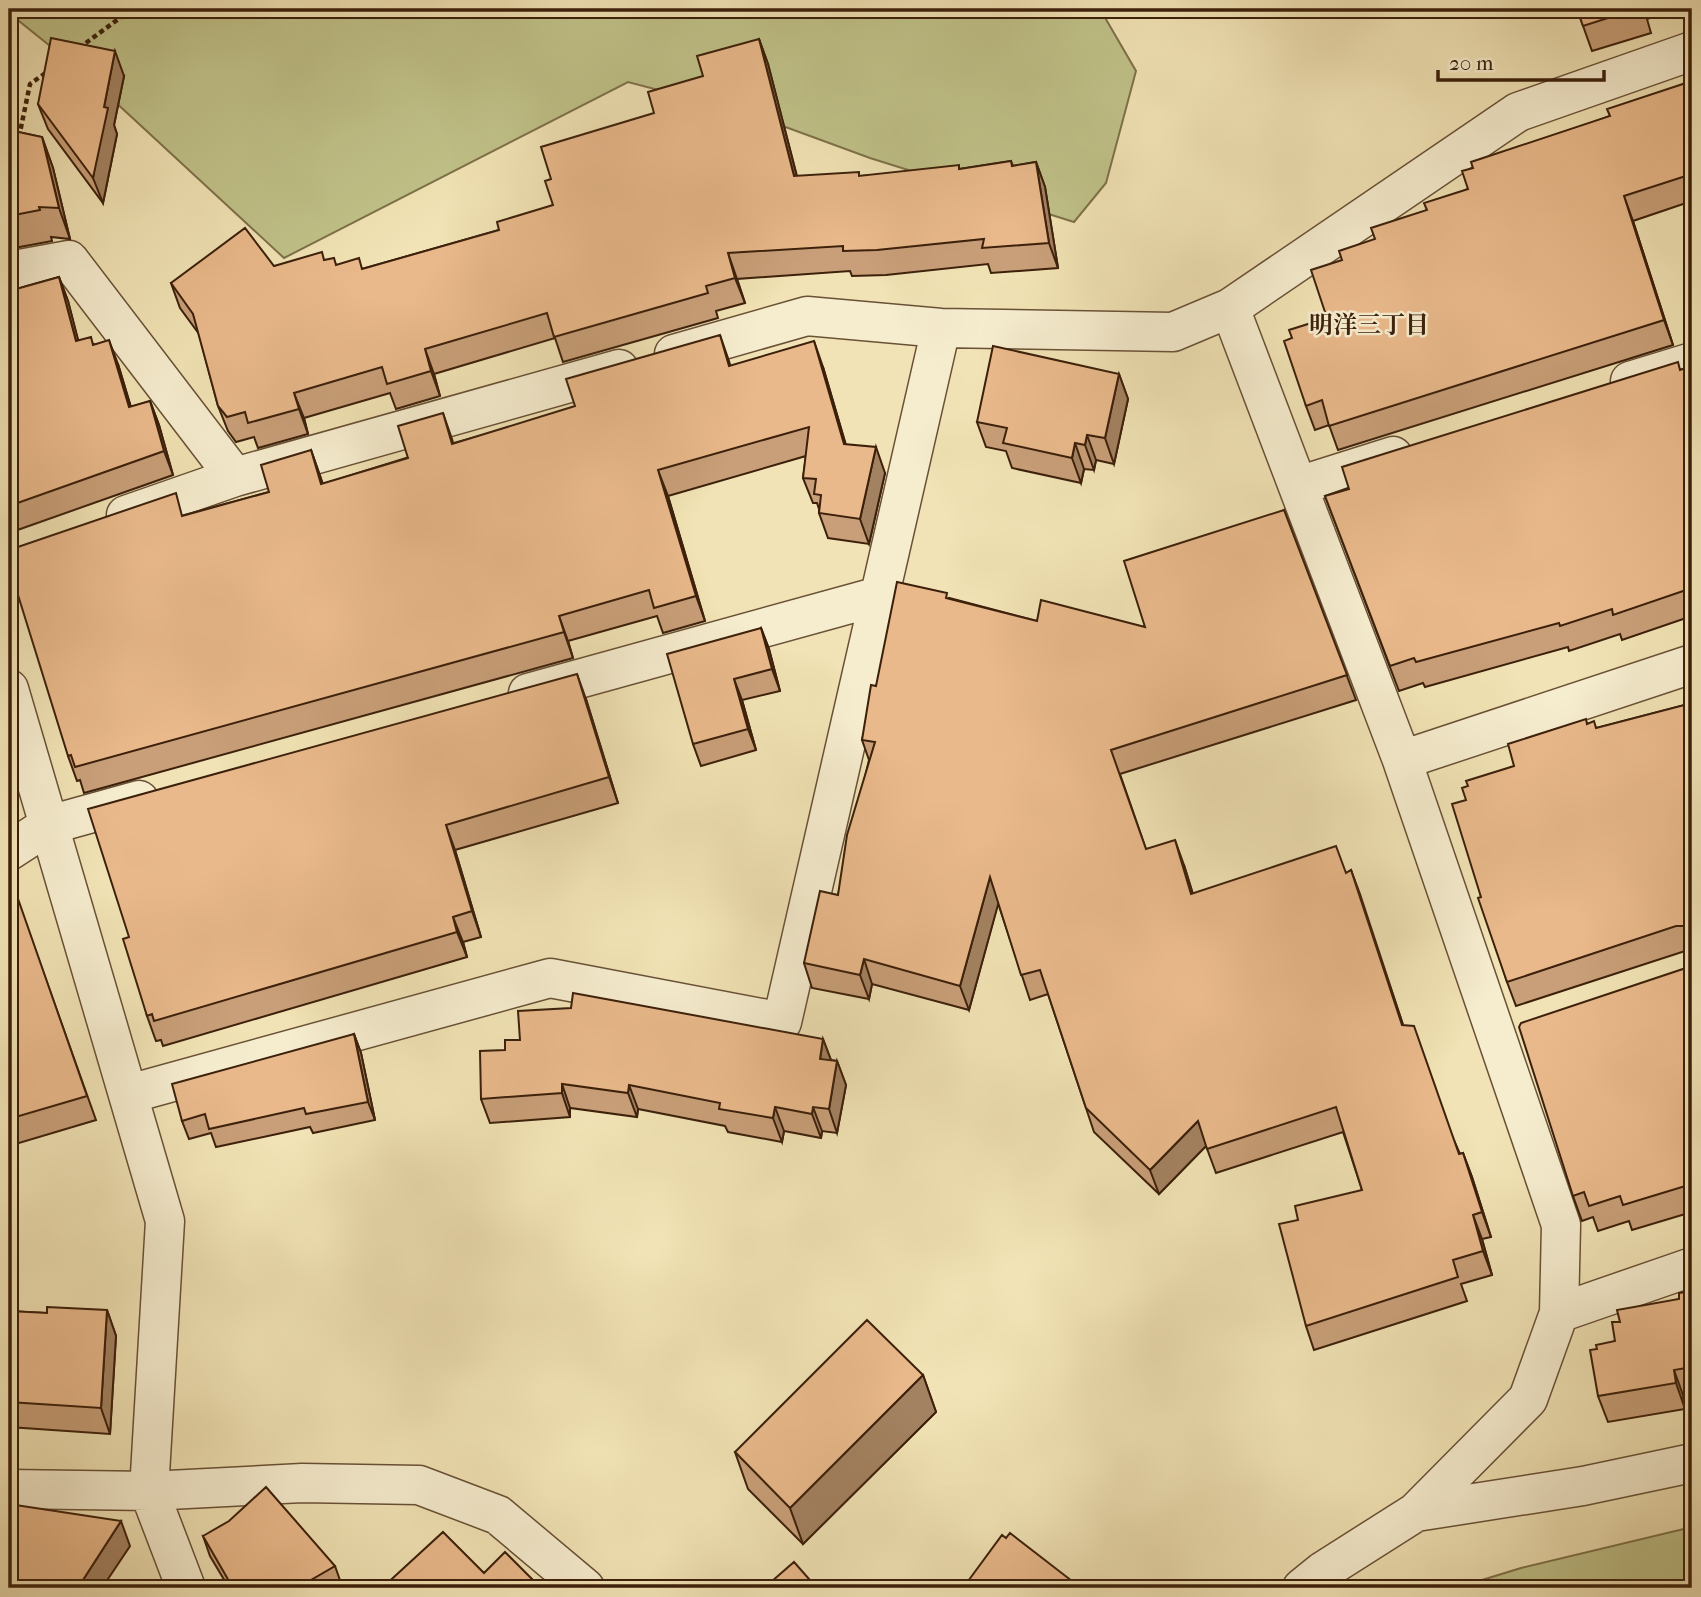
<svg xmlns="http://www.w3.org/2000/svg" width="1701" height="1597" font-family="'IM FELL French Canon','Noto Serif JP',serif">
	<rect width="100%" height="100%" fill="#f1e3b5"/>
	<filter id="stains"><feTurbulence type="fractalNoise" baseFrequency=".00286" numOctaves="4"/><feColorMatrix values="0 0 0 0 .2 0 0 0 0 .09 0 0 0 0 .02 0 0 0 .5 -.17"/></filter>
	<radialGradient id="worn" r=".72"><stop offset=".6" stop-color="#630" stop-opacity="0"/><stop offset="1" stop-color="#630" stop-opacity=".3"/></radialGradient>
	<path fill="#c0c289" stroke="#7e714a" stroke-width="2" d="M9 9H1100L1136 71 1106 183 1074 222 870 158 750 114 628 82 284 258 85 74 9 13Z
		M1692 1527V1588H1456L1521 1568Z"/>
	<g fill="none" stroke-linecap="round" stroke-linejoin="round">
		<defs>
			<path id="street" d="M9 271 69 260 235 477
				M1230 308 1402 760 1561 1225 1559 1313 1528 1399 1416 1512 1323 1571 1302 1588
				M674 354 807 316 941 328 1173 332 1230 308 1518 112 1692 51
				M1630 381 1692 362
				M1298 486 1393 456
				M126 515 235 477 619 369
				M9 689 165 1221 149 1491 186 1588
				M528 693 879 596
				M1402 760 1692 664
				M9 851 49 825 139 800
				M129 1094 550 978 782 1022 941 328
				M1559 1313 1692 1267
				M9 1489 149 1491 302 1483 419 1485 498 1515 585 1588
				M1416 1512 1583 1486 1692 1463"/>
		</defs>
		<use href="#street" stroke="#695136" stroke-width="41"/>
		<path stroke="#3c200b" stroke-width="4.5" stroke-dasharray="5 3.5" stroke-linecap="butt" d="M79 48 132 9
			M19 137 30 84 47 72"/>
		<use href="#street" stroke="#f6edcf" stroke-width="38"/>
	</g>
	<path fill="#c89f78" stroke="#3c200b" stroke-width="2" d="M1577 9H1680L1647 19 1651 33 1592 51Z
		M759 39 768 64 797 176H860L960 169 1011 161 1013 166 1036 162 1045 187 1058 268 991 273 988 264 886 275 852 276 850 271 737 279 745 303 716 311 718 318 563 362 555 338 434 374 440 396 396 409 390 393 304 418 308 434 258 448 254 437 236 442 228 431 218 406 199 334 180 308 171 283 325 260 336 265 362 269 499 230 553 205 551 179 654 113 703 76Z
		M124 76 114 125 117 134 103 203 48 129 38 104Z
		M1692 81V201L1633 221 1673 345 1338 450 1329 425 1315 430 1306 406 1292 338 1327 318 1342 260 1375 239 1427 210 1468 189 1473 168 1610 116Z
		M9 130 42 137 53 168 70 239 51 237 52 241 9 249Z
		M59 277 68 301 78 341 94 344 118 364 131 407 150 401 159 425 173 475 9 533V291Z
		M731 366 823 367 846 445 885 473 869 544 828 538 819 513V509L817 503H813L803 478 806 456 668 496 705 621 663 633 657 616 568 641 573 658 84 793 80 780 77 781 68 756 184 515 269 492 311 450 323 484 454 443Z
		M1692 366V616L1622 640 1620 634 1569 651 1568 647 1425 687 1423 683 1399 691 1325 496Z
		M1119 374 1128 399 1114 464 1096 460 1094 470 1084 469 1081 483 1012 468 1006 451 986 447 977 422Z
		M1284 510 1356 700 1120 774 1146 849 1184 865 1193 894 1346 873 1351 870 1403 1025 1460 1154 1463 1153 1472 1177 1491 1237 1482 1239 1492 1275 1461 1284 1467 1301 1314 1350 1306 1326 1298 1220 1362 1190 1343 1132 1216 1173 1206 1146 1159 1194 1094 1132 1048 994 1030 1000 998 903 969 1010 872 984 869 999 812 988 804 963 838 895 869 760 862 740 876 686 949 598 1037 621 1145 627Z
		M761 628 769 649 780 691 742 700 756 750 701 766 693 744Z
		M586 699 618 803 455 850 481 937 463 942 467 957 163 1046 161 1040 156 1041 147 1016 129 937Z
		M1692 703V951H1685L1516 1006 1507 982 1481 897 1466 800 1514 766 1588 724 1597 728Z
		M9 876 96 1120 9 1146Z
		M1692 966V1212L1632 1230 1629 1221 1598 1231 1593 1217 1582 1221 1573 1196 1690 968Z
		M354 1034 361 1053 375 1120 313 1133 310 1127 216 1147 211 1133 189 1139 182 1121Z
		M823 1039 831 1060 837 1061 846 1085 837 1133 822 1131 821 1138 784 1131 782 1142 728 1132 725 1126 638 1109 637 1117 570 1108V1117L490 1123 481 1099 505 1050Z
		M1692 1291V1394L1683 1395 1685 1409 1608 1422 1598 1396 1597 1349 1615 1341 1620 1322 1679 1299Z
		M107 1310 116 1336 110 1434 9 1427V1311L47 1313Z
		M923 1375 936 1412 803 1544 748 1489 735 1452Z
		M203 1536 335 1566 342 1586 337 1588H229L210 1556Z"/>
	<path fill="#a38261" stroke="#3c200b" stroke-width="2" d="M759 39 768 64 803 201 794 176Z
		M115 51 124 76 114 125 117 134 103 203 93 178 104 107Z
		M42 137 53 168 70 239 59 208Z
		M1036 162 1045 187 1058 268 1049 243Z
		M1624 196 1633 221 1673 345 1664 320Z
		M728 253 737 279 745 303 735 278Z
		M59 277 68 301 85 366 76 341Z
		M720 335 729 361 738 392 729 366Z
		M109 340 118 364 138 431 129 407Z
		M814 341 823 367 853 470 844 444Z
		M425 349 434 374 440 396 431 371Z
		M1119 374 1128 399 1114 464 1105 438Z
		M294 393 304 418 308 434 299 409Z
		M150 401 159 425 173 475 164 451Z
		M443 413 452 439 461 469 452 444Z
		M1087 435 1096 460 1094 470 1085 445Z
		M1075 443 1084 469 1081 483 1072 458Z
		M876 447 885 473 869 544 860 519Z
		M311 450 320 476 330 509 321 484Z
		M658 470 668 496 705 621 696 596Z
		M559 616 568 641 573 658 564 632Z
		M761 628 769 649 780 691 772 669Z
		M577 674 586 699 618 803 609 777Z
		M734 679 742 700 756 750 748 729Z
		M9 766 16 791 9 796Z
		M446 825 455 850 481 937 472 911Z
		M1175 840 1184 865 1200 918 1191 894Z
		M1351 870 1360 894 1411 1049 1402 1025Z
		M990 877 999 901 969 1010 960 986Z
		M453 917 463 942 467 957 457 932Z
		M864 959 872 984 869 999 860 975Z
		M354 1034 361 1053 375 1120 368 1102Z
		M823 1039 832 1063 820 1059Z
		M837 1061 846 1085 837 1133 829 1109Z
		M562 1084 570 1108V1117L562 1093Z
		M629 1085 638 1109 637 1117 628 1093Z
		M775 1107 784 1131 782 1142 773 1118Z
		M813 1107 822 1131 821 1138 812 1114Z
		M1198 1121 1207 1145 1159 1194 1150 1170Z
		M1463 1153 1472 1177 1491 1237 1482 1212Z
		M1473 1215 1482 1239 1492 1275 1483 1251Z
		M107 1310 116 1336 110 1434 101 1408Z
		M1674 1370 1683 1395 1685 1409 1676 1383Z
		M923 1375 936 1412 803 1544 790 1508Z
		M121 1521 130 1546 102 1588H86L83 1580Z"/>
	<path fill="#e9b98b" stroke="#3c200b" stroke-width="2" d="M1577 9H1636L1583 26Z
		M51 38 115 51 104 107 108 108 93 178 38 104Z
		M759 39 794 176 859 172V176L959 165V169L1011 161 1012 166 1036 162 1049 243 982 248 984 239 877 250 843 251V246L728 253 735 278 706 286 708 293 554 337 547 313 425 349 431 371 387 384 382 367 294 393 299 409 248 423 245 412 227 417 218 406 193 314 171 283 245 228 274 266 322 252 324 260 334 258 336 265 359 258 362 269 499 230 497 222 553 205 545 181 551 179 541 147 654 113 648 92 703 76 697 56Z
		M1692 81V174L1624 196 1664 320 1329 426 1322 400 1306 406 1284 341 1292 338 1289 330 1327 318 1311 270 1342 260 1339 251 1375 239 1371 228 1427 210 1424 203 1468 189 1462 171 1473 168 1471 162 1610 116 1607 109Z
		M9 130 42 137 59 208 39 207 40 210 9 216Z
		M59 277 76 341 91 337 93 345 109 340 129 407 150 401 164 451 9 506V291Z
		M720 335 729 366 814 341 844 444 876 447 860 519 819 513 821 495 814 494 816 479 803 478 809 427 658 470 696 596 654 608 649 590 559 616 564 632 75 767 71 755 68 756 9 566V550L176 493 182 516 269 492 261 465 311 450 321 484 408 458 398 426 443 413 452 444 575 406 566 379Z
		M993 346 1119 374 1105 438 1087 435 1085 445 1075 443 1072 458 1003 443 1007 428 977 422Z
		M1678 362 1680 370 1692 366V588L1613 615 1612 609 1560 626 1559 623 1416 662 1414 658 1390 666 1325 496 1349 489 1342 467Z
		M1284 510 1347 675 1111 750 1146 849 1175 840 1191 894 1336 846 1346 873 1351 870 1402 1025 1414 1026 1459 1154 1463 1153 1482 1212 1473 1215 1483 1251 1453 1260 1458 1277 1306 1326 1279 1224 1298 1220 1295 1206 1362 1190 1336 1107 1207 1149 1198 1121 1150 1170 1086 1108 1040 970 1021 975 990 877 960 986 864 959 860 975 804 963 820 891 838 895 847 835 875 742 862 740 871 685 876 686 897 582 947 593 946 598 1037 621 1041 600 1145 627 1124 561Z
		M761 628 772 669 734 679 748 729 693 744 667 654Z
		M577 674 609 777 446 825 472 911 453 917 457 932 154 1021 152 1014 147 1016 123 939 129 937 88 809Z
		M1692 703V928L1688 926H1676L1507 982 1478 898 1481 897 1452 804 1466 800 1462 788 1468 786 1466 781 1514 766 1508 744 1586 719 1587 724 1594 721 1596 728Z
		M9 876H10L87 1096 9 1119Z
		M1692 966V1184L1623 1205 1620 1196 1589 1206 1584 1192 1573 1196 1519 1027 1521 1023Z
		M573 993 823 1039 820 1059 837 1061 829 1109 813 1107 812 1114 775 1107 773 1118 719 1109 720 1103 629 1085 628 1093 562 1084V1093L481 1099 480 1051 505 1050V1040H520L518 1011 571 1008Z
		M354 1034 368 1102 306 1114 304 1108 209 1129 205 1114 182 1121 172 1084Z
		M1692 1291V1367L1674 1370 1676 1383 1598 1396 1590 1350 1597 1349 1596 1345 1615 1341 1612 1322H1620L1617 1310 1679 1299V1293Z
		M47 1307 107 1310 101 1408 9 1402V1311L47 1313Z
		M867 1320 923 1375 790 1508 735 1452Z
		M266 1487 335 1566 297 1588H233L203 1536 229 1521Z
		M9 1504 121 1521 83 1580 98 1588H9Z
		M443 1532 484 1573 505 1552 541 1588H382Z
		M1010 1533 1081 1588H963L1002 1535 1006 1538Z
		M794 1562 817 1588H764Z"/>
	<g text-anchor="middle" stroke-width="5" stroke-linejoin="round" paint-order="stroke">
		<g font-size="24" font-weight="bold" fill="#3c200b" stroke="#f6edcf">
			<text x="1369" y="333">明洋三丁目</text>
		</g>
	</g>
	<rect width="1701" height="1597" fill="none" stroke="#f1e3b5" stroke-width="35"/>
	<rect x="10" y="10" width="1680" height="1576" fill="none" stroke="#3c200b" stroke-width="3.5"/>
	<rect x="18" y="18" width="1666" height="1562" fill="none" stroke="#3c200b" stroke-width="2"/>
	<path d="M1438 70v10h166v-10" fill="none" stroke="#3c200b" stroke-width="3.5"/>
	<text x="1449" y="70" font-size="21" fill="#3c200b" stroke="#f6edcf" stroke-width="5" paint-order="stroke">20 m</text>
	<rect width="100%" height="100%" filter="url(#stains)"/>
	<rect width="100%" height="100%" fill="url(#worn)"/>
</svg>
